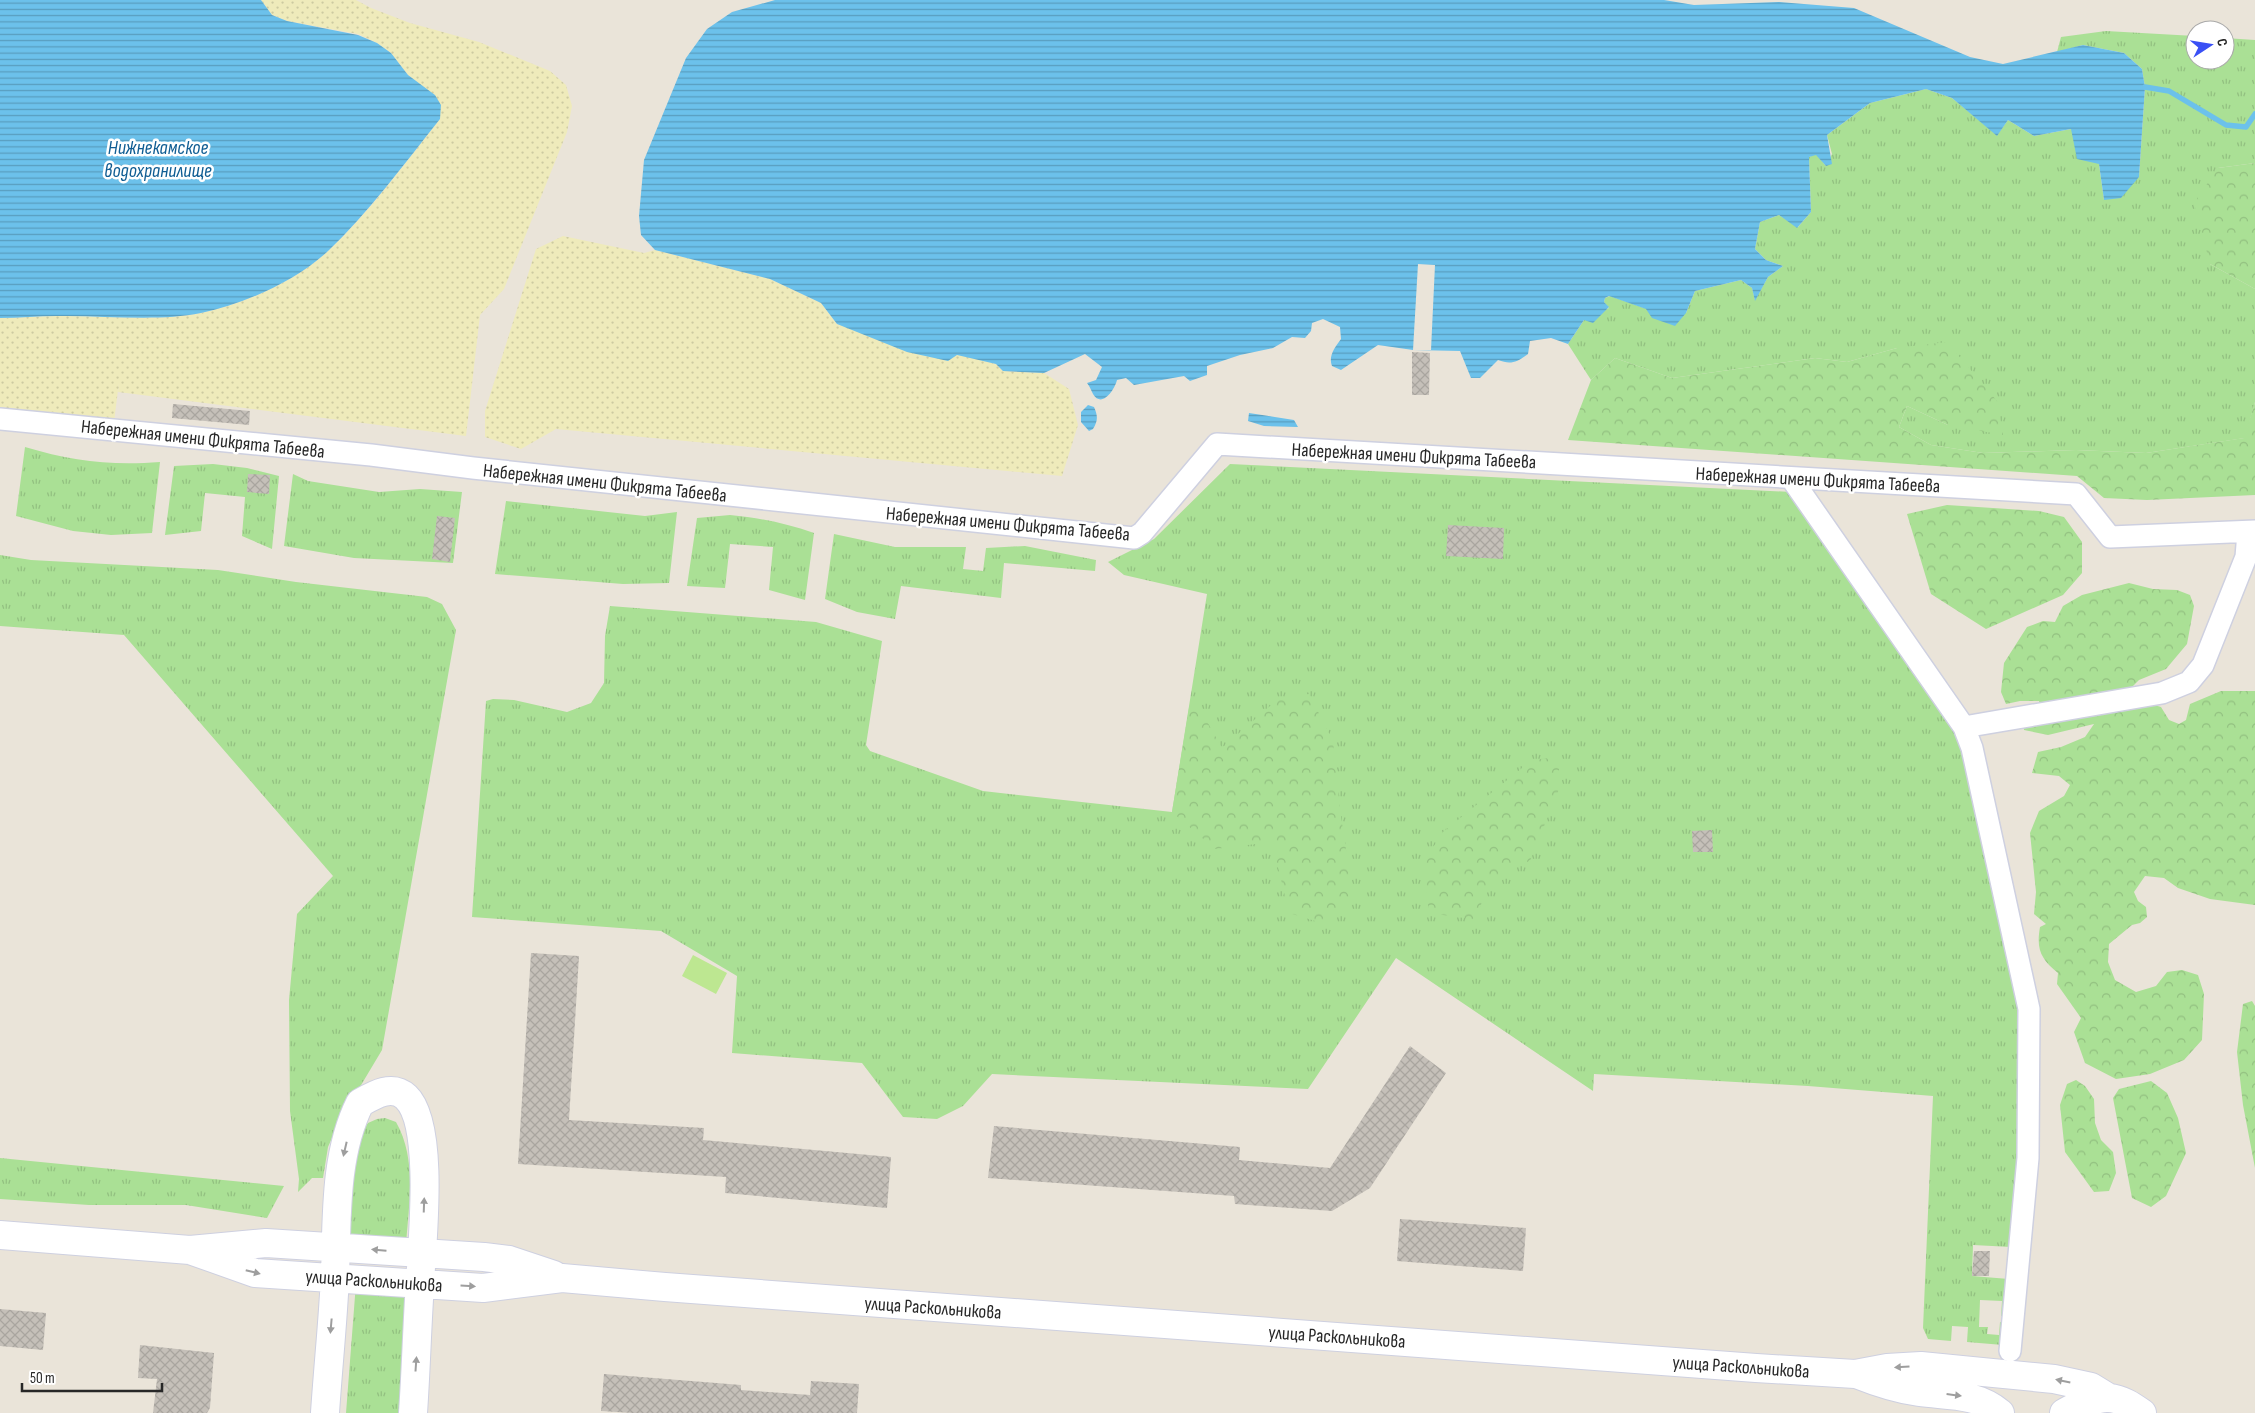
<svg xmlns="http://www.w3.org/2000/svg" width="2255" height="1413" font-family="'Sofia Sans Condensed',sans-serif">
	<defs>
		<pattern id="grass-tufts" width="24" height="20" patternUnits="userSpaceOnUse" patternTransform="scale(1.25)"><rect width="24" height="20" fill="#aae095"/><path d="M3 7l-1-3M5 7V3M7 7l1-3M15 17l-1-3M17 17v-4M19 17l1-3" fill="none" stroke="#92c080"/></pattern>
		<pattern id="forest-crowns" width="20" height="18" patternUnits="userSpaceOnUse" patternTransform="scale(1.25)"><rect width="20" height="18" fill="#aae095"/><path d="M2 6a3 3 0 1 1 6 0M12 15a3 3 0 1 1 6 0" fill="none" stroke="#92c080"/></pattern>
		<pattern id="sand-dots" width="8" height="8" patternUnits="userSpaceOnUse" patternTransform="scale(1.25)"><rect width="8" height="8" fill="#efebbb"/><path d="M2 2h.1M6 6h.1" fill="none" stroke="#cdcaa1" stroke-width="1.8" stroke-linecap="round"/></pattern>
		<pattern id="water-rules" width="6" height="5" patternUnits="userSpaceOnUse" patternTransform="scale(1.25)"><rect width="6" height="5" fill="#6cc1eb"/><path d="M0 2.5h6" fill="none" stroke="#599dbe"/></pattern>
		<pattern id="building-cross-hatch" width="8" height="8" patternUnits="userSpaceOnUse" patternTransform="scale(1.25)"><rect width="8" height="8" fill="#c5c0b9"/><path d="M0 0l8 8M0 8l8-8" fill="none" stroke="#a9a59f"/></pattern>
	</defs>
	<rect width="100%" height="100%" fill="#eae4d9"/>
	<path fill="url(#grass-tufts)" d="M2106 31 2195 36V60H2225V38L2255 40V163L2218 168 2210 264 2255 289V402L2245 438 2146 453 2076 450 1983 453 1931 445 1899 427 1907 406 1948 425 1897 348 1847 362 1815 358 1672 378 1615 358 1591 380 1568 344 1584 320 1609 308 1604 302 1605 298 1610 296 1647 309 1686 313 1695 291 1741 280 1752 288 1755 300 1768 277 1783 266 1766 260 1755 249 1760 222 1779 215 1798 227 1811 212 1809 157 1816 154 1826 166 1832 154 1827 135 1870 103 1926 89 1952 98 1997 135 2008 120 2034 136 2071 129 2099 164 2104 200 2139 177 2145 87 2142 69 2124 53 2083 45 2057 52 2061 37Z
		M25 447C72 461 111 466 160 462L152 533 111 535 73 531 16 516Z
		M213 464 247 468 279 476 272 549 242 536 245 497 205 493 201 531 165 535 174 466Z
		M1230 464 1791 492 1955 733 1962 754 2019 1010V1156L2011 1247 1973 1245 1972 1276 2009 1279 2005 1317 2001 1316 2002 1301 1980 1300 1979 1327H1988L1987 1334 1999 1335 2000 1322 2005 1323 2003 1345 1967 1342 1968 1327 1952 1326 1951 1341 1928 1339 1923 1328 1933 1096 1808 1086 1594 1074 1593 1091 1396 958 1308 1089 992 1074 963 1106 937 1119 903 1117 862 1063 732 1053 737 976 661 931 472 917 486 701 493 699 514 700 567 712 591 703 604 683 605 636 610 606 816 622 882 641 866 745 870 751 983 791 1172 812 1207 594 1124 575 1108 562 1154 539Z
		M293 474 308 481 379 492 420 489 462 492 453 563 354 558 284 546Z
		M506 501 645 516 677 512 669 583 623 584 495 574Z
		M730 515C760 518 785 523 814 533L805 600 769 590 773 547 730 544 725 588 687 586 697 518Z
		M834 534 895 547H966L963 569 983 571 986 548 1025 546 1096 560 1095 571 1004 563 1001 598 901 586 895 619 857 612 825 599Z
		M0 555 31 560 218 570 296 582 427 597 442 604 456 630 382 1050 339 1122 328 1147 323 1178H312L298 1192 299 1179 290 1111 289 1000 297 914 333 876 124 635 0 626Z
		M385 1118 396 1122C417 1159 409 1203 406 1244L343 1240 358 1138 368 1123 377 1119Z
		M0 1158 284 1186 267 1218 186 1205H89L0 1199Z
		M356 1283 407 1288 399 1413H346Z"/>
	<path fill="url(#forest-crowns)" d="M2255 163V289L2210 264 2194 203 2218 168Z
		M1947 342 1997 401 2003 435 1948 425 1907 406 1899 427 1931 445 1983 453 2076 450 2146 453 2244 438 2255 402V495L2147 500 2104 498 2077 476 1568 440 1591 380 1615 358 1672 378 1815 358 1847 362 1897 348Z
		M1947 505 2039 511 2064 517 2082 542V573L2063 595 1986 629 1931 594 1907 514Z
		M2129 583 2153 589 2177 590 2190 595 2194 606 2187 644 2166 669 2139 680 2131 688 2141 701 2161 707 2169 720 2179 724 2186 720 2190 704 2221 691H2255V905L2210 899 2178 888 2164 878 2145 876 2134 892 2138 901 2146 907 2147 917 2140 923 2132 925 2109 944 2108 962 2115 980 2136 992 2156 986 2167 972 2182 970 2198 975 2204 994 2202 1040 2184 1060 2150 1074 2116 1079 2085 1063 2074 1032 2081 1018 2057 984 2058 973C2041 959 2036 950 2040 927L2046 924 2034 914 2036 892 2030 833 2039 811 2064 796 2070 785 2059 776 2032 773 2038 752 2061 747 2085 737 2094 724 2048 735 2024 730 2022 718 2041 709 2039 701H2020L2006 704 2001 692 2004 663 2027 627 2043 621 2055 622 2063 606 2082 595Z
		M1309 694 1333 741 1340 810 1354 902 1325 924 1289 913 1272 842 1215 849 1172 812 1189 708 1200 709 1222 748 1278 699Z
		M1559 757V789L1530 861 1505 868 1483 895 1478 920 1429 913 1423 863 1443 832 1532 760Z
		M2252 1001 2255 1006V1168L2243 1105 2237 1052 2243 1004Z
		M2076 1080 2085 1086 2094 1099 2095 1123 2101 1140 2113 1152 2116 1173 2109 1191 2094 1192 2065 1152 2060 1105 2067 1084Z
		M2151 1081 2167 1093 2178 1118 2186 1153 2166 1196 2151 1207 2132 1198 2113 1098 2119 1089Z"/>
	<path fill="url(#sand-dots)" d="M261 0H356L371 8 410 23 479 42 550 71 566 85 572 106 567 132 504 289 480 315 466 436 118 392 119 382 114 422 0 407V318C19 318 38 316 57 316 102 315 157 322 201 313 244 304 294 282 327 252 369 213 404 164 440 119L417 82 408 75 391 53 377 43 358 34 287 21 272 15Z
		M563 236 644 253 655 250 770 279 821 303 837 324 996 364 1003 371 1044 373 1069 389 1078 425 1062 476 556 429 521 449 485 437V411L536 249Z"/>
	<path fill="#bde791" d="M693 955 727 973 716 994 682 976Z"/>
	<path fill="url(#water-rules)" d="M0 0H261L272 15 287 21 358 35 377 43 391 53 408 75 435 95 441 105 440 119C404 164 369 212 327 252 294 282 244 304 201 313 157 322 102 315 57 316 38 316 19 318 0 318Z
		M775 0H1664L1694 5 1779 2 1854 8 1970 57 2003 64 2083 45 2124 53 2142 69 2145 87 2139 177 2121 198 2104 200 2099 164 2077 159 2071 129 2034 136 2008 120 1997 136 1952 98 1926 89 1870 103 1827 135 1832 164 1826 166 1816 155 1809 157 1811 212 1797 228 1779 215 1760 222 1755 249 1766 260 1783 266 1768 277 1755 301 1752 288 1741 280 1695 291 1686 313 1675 326 1652 318 1646 309 1609 296 1605 298 1604 302 1609 307 1593 323 1584 320 1568 344 1551 338 1530 341 1528 354C1517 362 1511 365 1498 360L1480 378H1471L1460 351 1413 350 1378 345 1341 370 1332 366C1328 356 1335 347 1341 339L1340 327 1323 319 1312 323 1311 331 1305 338 1292 337 1273 348 1240 355 1207 366V375L1190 381 1184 376 1134 385 1126 378 1117 380C1115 389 1102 409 1093 394 1091 390 1090 387 1087 383L1096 380 1102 367 1085 354 1044 373 1003 371 996 364 957 355 948 361 907 352 837 324 821 303 770 279 655 250 641 235 639 216 644 160 686 58 707 29 732 12Z
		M1088 405 1094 407C1098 416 1098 421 1093 429L1089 431 1081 422V412Z
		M1249 413 1294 420 1298 427 1264 426 1248 421Z"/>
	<path fill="#eae4d9" d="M1418 264 1435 265 1431 350H1413Z"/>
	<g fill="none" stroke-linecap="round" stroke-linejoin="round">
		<path stroke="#6cc1eb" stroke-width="5.5" d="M2145 87 2169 91 2226 125 2246 127 2255 114"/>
	</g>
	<path fill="url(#building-cross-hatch)" d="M1412 352 1430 353 1429 395H1412Z
		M173 404 250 411 249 425 172 418Z
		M248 474 270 475 269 494 247 492Z
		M437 516 455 518 450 562 432 559Z
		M1448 525 1504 528 1503 559 1446 556Z
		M1712 830 1713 852H1693L1692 831Z
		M531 953 579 956 569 1120 704 1128 703 1140 891 1157 887 1208 725 1193 726 1177 518 1164Z
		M1410 1046 1446 1073 1370 1188 1332 1211 1235 1204 1234 1196 988 1178 994 1126 1240 1147 1239 1160 1330 1168Z
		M1400 1219 1526 1228 1523 1271 1397 1261Z
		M1974 1251H1990L1989 1276H1972Z
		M0 1309 46 1313 43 1350 0 1346Z
		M140 1345 214 1353 210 1408 207 1413H153L157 1379 138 1378Z
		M604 1374 741 1385V1390L810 1395 811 1381 859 1384 857 1413H632L601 1411Z"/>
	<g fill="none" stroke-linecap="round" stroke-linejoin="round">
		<defs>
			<path id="street" d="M0 419 371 455 473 468 1134 538 1142 533 1217 444 2076 494 2110 537 2255 531
				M1791 478 1964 727 1972 748 2029 1009 2028 1158 2010 1351
				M1964 727 2162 693 2189 682 2203 665 2246 557 2248 532"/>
			<path id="secondary" d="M0 1235 190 1250 266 1243 484 1257 509 1260 554 1275
				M190 1250 255 1273 483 1288 562 1278 665 1287 1756 1368 1855 1374 1887 1368 1921 1366 2054 1379 2091 1387 2109 1398
				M1859 1375C1879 1383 1898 1389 1919 1392 1949 1396 1976 1393 2000 1413
				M325 1413C328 1367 333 1321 335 1276 337 1219 334 1155 360 1103 374 1095 392 1084 406 1097 435 1124 422 1244 420 1283 417 1327 416 1370 413 1413
				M2064 1413C2073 1407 2099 1397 2109 1398 2122 1399 2132 1406 2142 1413"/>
		</defs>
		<use href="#street" stroke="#ced0e0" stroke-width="24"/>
		<use href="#secondary" stroke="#ced0e0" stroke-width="30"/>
		<use href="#street" stroke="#fff" stroke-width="21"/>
		<use href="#secondary" stroke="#fff" stroke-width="28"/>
	</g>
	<defs><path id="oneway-solid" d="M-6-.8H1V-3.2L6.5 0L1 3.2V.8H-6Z" transform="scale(1.25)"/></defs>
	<g fill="#9e9e9e">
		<use href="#oneway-solid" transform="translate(345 1149) rotate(103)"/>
		<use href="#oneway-solid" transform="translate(424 1205) rotate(-88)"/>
		<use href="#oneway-solid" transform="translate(379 1250) rotate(-175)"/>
		<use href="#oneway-solid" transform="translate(253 1272) rotate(14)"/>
		<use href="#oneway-solid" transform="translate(468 1286) rotate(4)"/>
		<use href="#oneway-solid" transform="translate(331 1326) rotate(95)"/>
		<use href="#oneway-solid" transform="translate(416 1364) rotate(-86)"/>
		<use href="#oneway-solid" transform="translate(1902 1367) rotate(177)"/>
		<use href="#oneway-solid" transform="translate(2063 1381) rotate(-168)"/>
		<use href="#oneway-solid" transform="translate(1954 1395) rotate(7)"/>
	</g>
	<g text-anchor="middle" stroke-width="5" stroke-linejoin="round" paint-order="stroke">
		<g font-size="19" fill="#272727" stroke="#fff">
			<text transform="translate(203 438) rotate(6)" y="7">Набережная имени Фикрята Табеева</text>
			<text transform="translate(1414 455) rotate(3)" y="7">Набережная имени Фикрята Табеева</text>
			<text transform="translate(1818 479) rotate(3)" y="7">Набережная имени Фикрята Табеева</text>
			<text transform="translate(605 482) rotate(6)" y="7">Набережная имени Фикрята Табеева</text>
			<text transform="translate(1008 523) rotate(5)" y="7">Набережная имени Фикрята Табеева</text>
			<text transform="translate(374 1280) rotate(4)" y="7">улица Раскольникова</text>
			<text transform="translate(933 1307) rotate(4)" y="7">улица Раскольникова</text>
			<text transform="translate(1337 1336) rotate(4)" y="7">улица Раскольникова</text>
			<text transform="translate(1741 1366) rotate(4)" y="7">улица Раскольникова</text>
		</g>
		<g font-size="20" font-style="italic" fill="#105d93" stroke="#fff">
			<text x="158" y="154">Нижнекамское<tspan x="158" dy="23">водохранилище</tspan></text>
		</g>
	</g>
	<g transform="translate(2210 45) rotate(78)"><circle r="24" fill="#ffffff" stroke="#a9a9a9"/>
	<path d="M0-4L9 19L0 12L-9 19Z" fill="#3a50f5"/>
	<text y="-8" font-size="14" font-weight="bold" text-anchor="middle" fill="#272727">С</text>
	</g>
	<path d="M22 1383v8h140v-8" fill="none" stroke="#272727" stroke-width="2.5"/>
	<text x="30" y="1383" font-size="15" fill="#272727" stroke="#ffffff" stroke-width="4" paint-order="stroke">50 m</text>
</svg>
